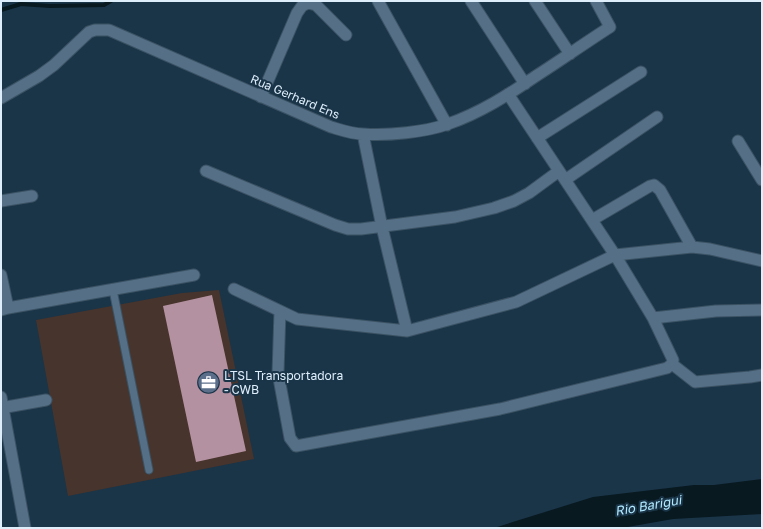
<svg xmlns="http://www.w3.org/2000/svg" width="763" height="529" font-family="'Golos Text',sans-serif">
	<rect width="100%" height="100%" fill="#1a3448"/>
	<path fill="#47342c" d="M219 290 254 459 68 496 36 320 182 293Z"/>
	<path fill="#08191f" d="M762 479V514L673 519 622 528H494L593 497 694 485H714Z"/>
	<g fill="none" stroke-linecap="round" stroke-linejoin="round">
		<path stroke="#08191f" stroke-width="4" d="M1 10 21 4 50 6 104 5 111 1"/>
	</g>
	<path fill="#b491a1" d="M212 295 246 451 196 462 163 306Z"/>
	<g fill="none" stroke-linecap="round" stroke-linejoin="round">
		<defs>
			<path id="service" d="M113 290 149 470"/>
			<path id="minor" d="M378 1 447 125
				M471 1 525 84
				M535 1 570 54
				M261 97 297 13 302 6 308 3 316 5 346 35
				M1 98 39 76 54 65 89 32 95 30H109L331 127C341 130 352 134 363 134 387 136 426 132 448 124 480 113 508 95 536 76 561 60 585 43 610 27L596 1
				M363 134 382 227 407 331
				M537 138 641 72
				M738 141 762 180
				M206 171 335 225 348 229H361L455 217 494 208 514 201 529 193 559 171
				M565 180 657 117
				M1 201 32 196
				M592 220 650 186 654 185 660 190 692 247
				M1 275 8 308
				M234 289 297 319 407 331 516 302 615 255 692 247 710 249 762 261
				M1 310 8 308 194 275
				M280 311 278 373 290 438 296 446 500 409 667 368 672 364 673 360 653 318 615 255 508 94
				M653 318 716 311 762 310
				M672 364 695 382 750 377 762 375
				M1 397 25 528
				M1 408 46 400"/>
		</defs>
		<use href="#service" stroke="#3b5263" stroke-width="9"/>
		<use href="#minor" stroke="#3b5263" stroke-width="13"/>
		<use href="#service" stroke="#546f86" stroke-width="7"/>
		<use href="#minor" stroke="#546f86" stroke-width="11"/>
	</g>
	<defs>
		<symbol id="office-disc" viewBox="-11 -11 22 22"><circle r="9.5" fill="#5c6f8a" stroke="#1a3448"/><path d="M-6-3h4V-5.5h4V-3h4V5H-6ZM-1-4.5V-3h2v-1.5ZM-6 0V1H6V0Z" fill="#fff"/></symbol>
	</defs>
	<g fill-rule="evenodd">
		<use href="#office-disc" x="196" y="370" width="25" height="25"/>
	</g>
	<g text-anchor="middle" stroke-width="4" stroke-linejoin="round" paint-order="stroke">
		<g font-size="12" fill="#deeefb" stroke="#1a3448">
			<text transform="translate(295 97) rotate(23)" y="4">Rua Gerhard Ens</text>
		</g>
		<g font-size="12" fill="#deeefb" stroke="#1a3448" text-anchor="start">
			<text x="224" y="380">LTSL Transportadora<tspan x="224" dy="14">- CWB</tspan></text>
		</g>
		<g font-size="13" font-style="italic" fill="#b1e9ff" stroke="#1a3448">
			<text transform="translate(648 505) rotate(-10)" y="5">Rio Barigui</text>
		</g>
	</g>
	<rect width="763" height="529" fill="none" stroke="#deeefb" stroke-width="4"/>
</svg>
